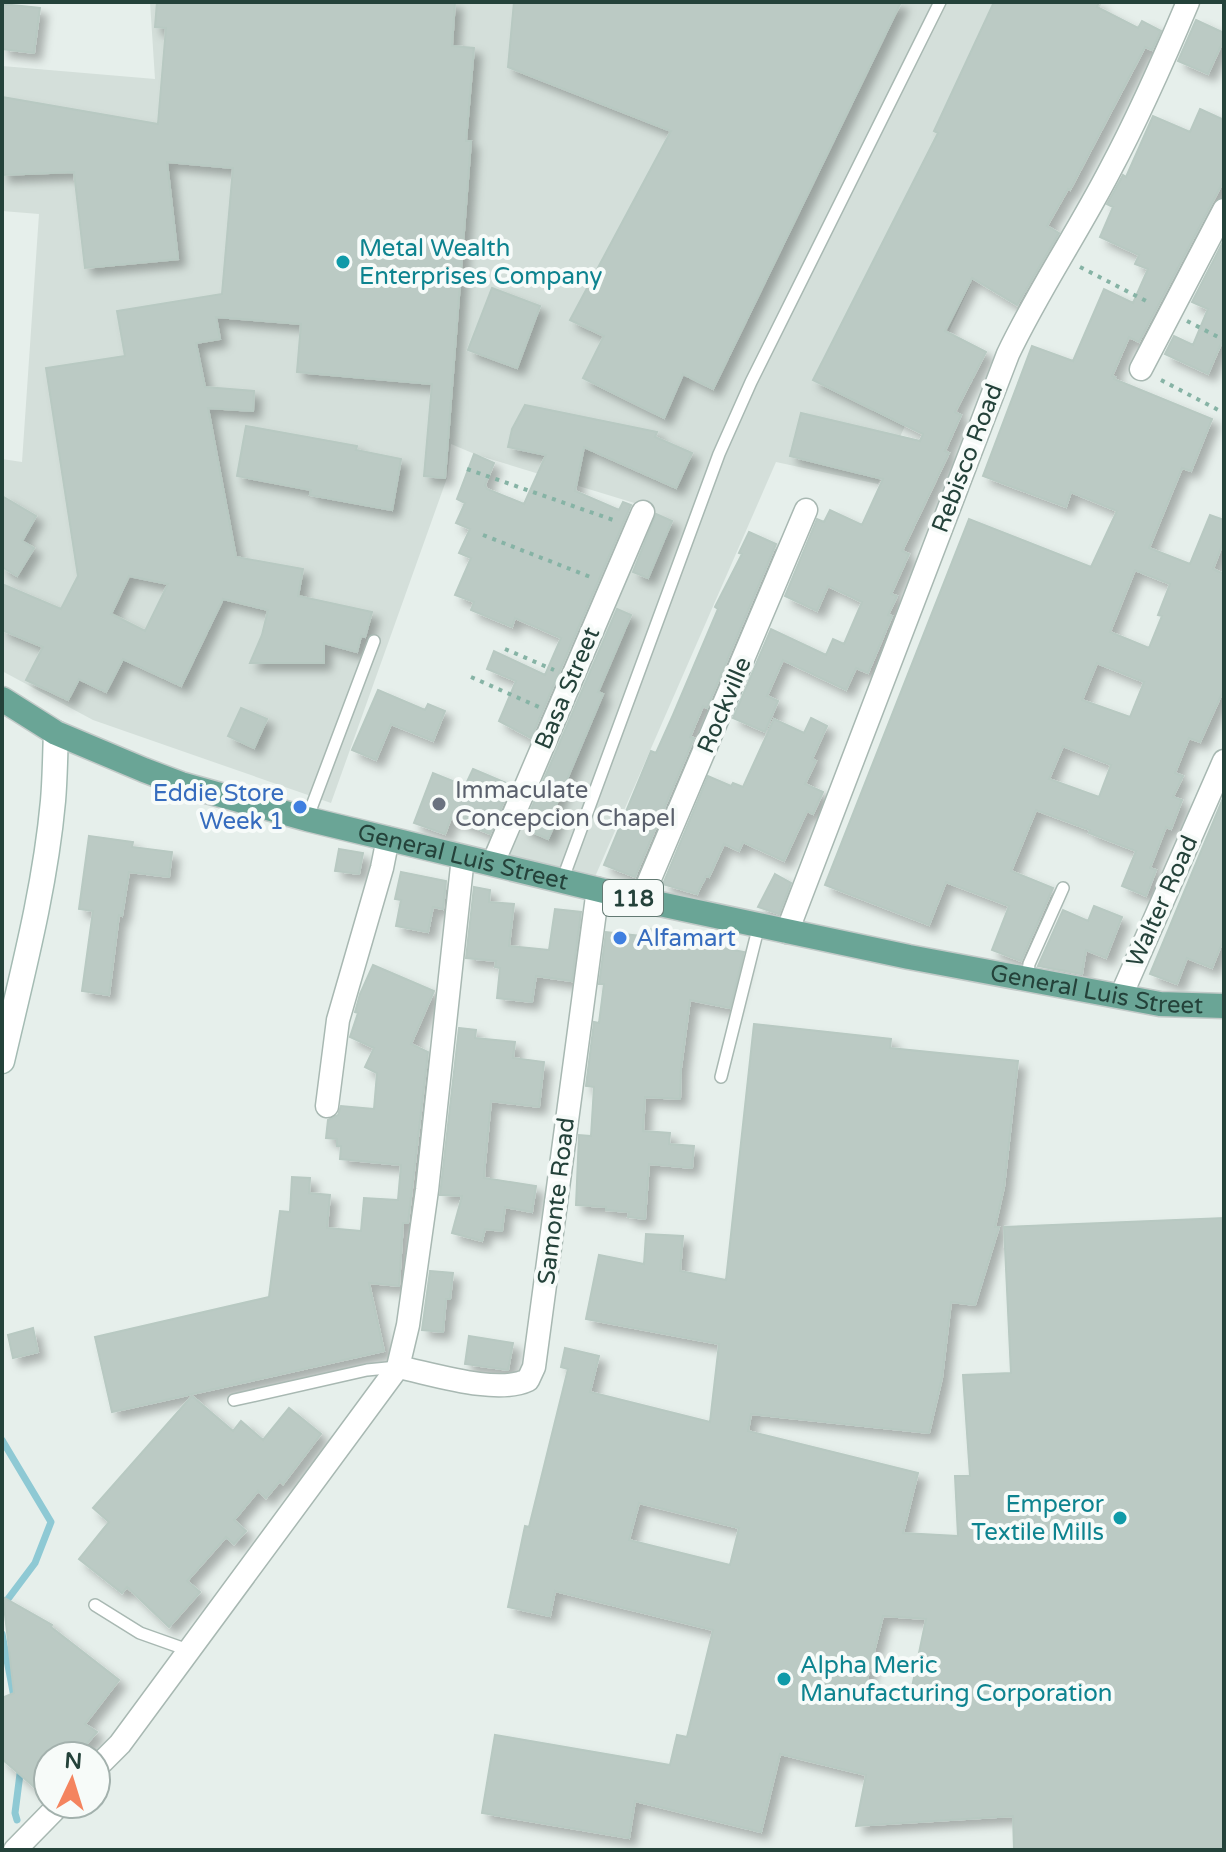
<svg xmlns="http://www.w3.org/2000/svg" width="1226" height="1852" font-family="'Varela Round',sans-serif">
	<defs>
		<filter id="shadow"><feDropShadow dx="7" dy="7" stdDeviation="4" flood-color="#0004"/></filter>
	</defs>
	<rect width="100%" height="100%" fill="#e6efeb"/>
	<path fill="#d4dfda" d="M150 2H1102L878 484 776 462 594 879 504 858 654 509 477 455 451 444 447 478 331 803 93 720 2 671V459L22 462 39 214 2 211V66L155 79Z"/>
	<g fill="none" stroke-linecap="round" stroke-linejoin="round">
		<path stroke="#8ec9d4" stroke-width="7" d="M2 1440 51 1522 35 1563 2 1607
			M2 1634 15 1702
			M17 1820 15 1813 21 1766"/>
	</g>
	<path fill="#bbcac4" stroke="#b8c9c2" stroke-width="2" fill-rule="evenodd" filter="url(#shadow)" d="M157 2H455L452 46 474 48 466 141H471L445 478 424 476 432 384 297 372 301 324 216 317 220 339 196 343 205 387 254 391 253 411 208 408 236 557 303 569 298 596 372 612 365 637 361 636 357 652 324 643V663H250L262 635 268 610 223 599 181 686 123 659 106 692 79 679 68 700 26 680 43 647 2 630V584L61 609 78 576 46 368 125 356 117 311 222 294 233 168 167 162 178 259 85 268 74 172 2 175V97L158 124 166 28 155 27ZM129 576 168 584 145 631 111 614Z
		M514 2H901L713 389 683 374 664 418 583 378 604 336 570 320 671 131 508 67Z
		M994 2H1099L1097 7 1138 28 1142 21 1161 31 1152 50 1145 47 1070 190 1068 189 1047 226 1059 233 1017 305 972 278 945 331 986 352 955 412 961 415 945 451 949 453 902 551 909 554 891 594 897 596 888 615 892 616 868 673 856 668 846 690 783 660 767 696 778 701 765 732 733 718 771 629 826 655 833 639 844 644 862 602 828 586 817 611 785 596 817 519 824 522 830 510 862 525 883 479 790 456 801 413 920 441 923 434 813 380 938 133 934 131Z
		M2 4 40 8 34 53 2 49Z
		M1196 20 1224 33V39L1208 74 1178 61Z
		M1200 109 1224 120V180L1139 342 1129 337 1112 376 1115 377 1114 379 1212 419 1191 471 1182 468 1149 548 1190 564 1210 515 1224 520V540L1213 569 1224 574V689L1200 742 1189 738 1175 773 1183 776 1173 797 1182 800 1171 829 1166 827 1150 868 1156 870 1146 896 1122 886 1136 851 1089 833 1090 830 1036 810 1011 871 1053 888 1021 961 992 950 1009 906 946 882 929 925 825 885 969 519 1091 567 1117 511 1071 492 1066 507 983 476 1032 346 1073 361 1104 289 1133 303 1148 269 1135 264 1139 255 1100 237 1113 207 1107 204 1123 175 1126 177 1153 116 1190 132ZM1135 570 1170 584 1158 615 1162 616 1149 648 1110 632ZM1097 663 1144 682 1130 717 1082 700ZM1063 746 1111 765 1099 797 1049 779Z
		M1224 240V337L1208 374 1165 354 1174 336 1193 345 1208 309 1192 302Z
		M492 288 540 306 517 368 468 350Z
		M525 405 657 432 655 437 692 453 676 488 584 447 575 491 619 510 623 502 631 505 531 738 499 721 516 681 487 669 494 651 545 675 561 638 515 618 512 627 471 610 474 602 455 595 471 558 459 553 470 529 456 523 465 503 457 499 474 454 494 463 485 485 487 489 524 504 546 455 508 447 512 429Z
		M246 426 357 446 356 450 401 459 392 510 310 495 311 490 237 476Z
		M2 496 36 516 22 541 34 548 17 576 2 567Z
		M656 514 672 521 648 578 633 572Z
		M749 532 776 544 707 708 703 706 690 737 694 738 635 877 604 865 651 751 656 753 673 715 718 609 715 607 742 554 739 553Z
		M617 609 631 615 598 692 603 694 554 810 560 812 548 839 523 828Z
		M378 690 425 710 428 704 445 711 433 741 391 724 376 760 352 750Z
		M241 708 267 719 254 748 228 736Z
		M811 718 827 726 812 759 816 761 805 784 823 792 813 814 807 811 784 861 743 842 739 851 724 844 709 877 706 876 697 894 663 884 708 776 731 786 733 783 743 787 774 719 804 733Z
		M473 769 511 785 490 834 451 818 445 834 414 823 433 773 465 786Z
		M1224 796V938L1212 968 1187 958 1177 984 1150 974Z
		M89 836 133 842 132 847 172 852 169 877 129 872 122 916 119 915 109 995 82 991 93 911 79 909Z
		M339 849 363 853 359 874 335 871Z
		M401 872 446 881 443 909 433 907 428 932 396 926 401 900 395 899Z
		M775 874 791 883 779 914 758 907Z
		M474 887 490 890 489 902 514 904 509 946 549 950 555 909 581 912 572 981 536 976 532 1002 497 998 500 968 495 967 496 961 466 958Z
		M1094 906 1122 917 1106 958 1086 950 1082 974 1038 966 1063 910 1088 921Z
		M643 928 719 942 718 947 744 952 730 1008 690 1000 681 1068 680 1099 645 1097 643 1131 670 1133 669 1144 694 1146 692 1168 649 1164 645 1219 628 1217 629 1212 606 1210V1207L576 1205 579 1135 591 1136 594 1087 586 1086 594 1022 599 1023 604 984H599L606 932 642 936Z
		M373 965 434 991 411 1044 428 1052 408 1223H403L399 1286 369 1283 384 1351 112 1412 95 1337 269 1297 280 1211 290 1212 292 1177 310 1178 309 1193 330 1195 327 1228 361 1231 364 1198 398 1200 401 1165 340 1159 341 1146H337V1139L326 1138 328 1120 338 1115 341 1106 374 1109 377 1073 365 1067 374 1048 350 1037 358 1013 355 1012 360 994Z
		M754 1024 891 1039 890 1048 1018 1061 1004 1187 995 1227H999L975 1305 951 1302 942 1378 929 1433 751 1414 748 1431 918 1473 903 1533 958 1536 955 1476H970L963 1375 1011 1373 1004 1227 1224 1218V1850H1014L1013 1816 856 1826 866 1775 780 1754 761 1832 635 1801 629 1838 482 1813 495 1735 670 1765 677 1735 687 1737 713 1630 555 1591 550 1616 508 1607 525 1526 529 1527 568 1369 561 1367 565 1348 599 1356 590 1392 710 1422 719 1344 586 1319 599 1255 644 1264 646 1234 683 1236 680 1271 726 1280ZM639 1503 739 1528 730 1565 629 1540ZM883 1616 926 1619 911 1692 863 1696Z
		M459 1028 476 1030 475 1038 515 1042 513 1058 544 1062 539 1107 491 1101 485 1164 484 1178 536 1186 532 1212 505 1207 502 1231 485 1229 482 1241 452 1233 462 1196 440 1195Z
		M430 1271 453 1273 450 1299H446L443 1332 422 1330Z
		M33 1328 38 1352 13 1358 8 1335Z
		M469 1336 513 1343 508 1370 465 1364Z
		M192 1396 233 1431 241 1421 263 1440 289 1408 321 1434 283 1484 280 1481 266 1498 258 1491 234 1520 246 1531 234 1544 226 1537 187 1581 200 1592 169 1627 127 1587 122 1593 79 1559 109 1522 93 1508Z
		M3 1597 52 1625 51 1627 119 1680 85 1724 97 1732 76 1756H48L47 1798 2 1759V1698L14 1693Z"/>
	<g fill="none" stroke-linecap="round" stroke-linejoin="round">
		<defs>
			<path id="service" d="M307 819 374 641
				M562 881 719 454 751 382 940 2
				M1027 978 1029 964 1063 888
				M721 1077 759 925
				M234 1400 367 1370 397 1367
				M95 1605 140 1633 188 1650"/>
			<path id="minor" d="M1141 369 1224 210
				M493 863 643 512
				M641 900 806 510
				M787 932 1008 354C1038 291 1078 232 1110 170 1139 116 1164 59 1188 2
				M1121 996 1224 761
				M327 1106 338 1020 382 868 388 838
				M398 1367C433 1374 497 1395 528 1380L534 1367 598 889
				M96 1768 120 1744 398 1367 408 1325 427 1190 463 857
				M15 1850 60 1804"/>
			<path id="secondary" d="M2 1061C22 975 45 889 53 801 55 778 55 756 56 733"/>
			<g id="primary">
				<path id="s1" d="M2 699 56 733 144 770 181 784 307 819 641 900 909 957 1160 1004 1224 1006"/>
			</g>
		</defs>
		<use href="#service" stroke="#a8b8b2" stroke-width="14"/>
		<use href="#minor" stroke="#a8b8b2" stroke-width="25"/>
		<use href="#secondary" stroke="#a4bbb3" stroke-width="27"/>
		<use href="#primary" stroke="#c2cac8" stroke-width="27"/>
		<path stroke="#86b3a5" stroke-width="4" stroke-dasharray="4 6" stroke-linecap="butt" d="M1080 267 1150 303
			M1187 321 1224 340
			M1161 380 1224 413
			M467 469 616 521
			M483 535 593 578
			M505 649 554 670
			M471 677 539 707"/>
		<use href="#service" stroke="#fff" stroke-width="11"/>
		<use href="#minor" stroke="#fff" stroke-width="22"/>
		<use href="#secondary" stroke="#fff" stroke-width="24"/>
		<use href="#primary" stroke="#6aa596" stroke-width="24"/>
	</g>
	<g fill="#0f9aa8" stroke="#f7fbf9" stroke-width="3">
		<circle cx="343" cy="262" r="8"/>
		<circle cx="1120" cy="1518" r="8"/>
		<circle cx="784" cy="1679" r="8"/>
	</g>
	<circle fill="#6b7280" stroke="#f7fbf9" stroke-width="3" cx="439" cy="804" r="8"/>
	<g fill="#3f7fe0" stroke="#f7fbf9" stroke-width="3">
		<circle cx="300" cy="807" r="8"/>
		<circle cx="620" cy="938" r="8"/>
	</g>
	<g text-anchor="middle" stroke-width="8" stroke-linejoin="round" paint-order="stroke">
		<rect fill="#f7fbf9" stroke="#637a73" stroke-width="2" x="603" y="880" width="60" height="36" rx="6"/>
		<g font-size="22" font-weight="bold" fill="#24423a">
			<text x="633" y="906">118</text>
		</g>
		<g font-size="24" fill="#0d838f" stroke="#f7fbf9" text-anchor="start">
			<text x="359" y="256">Metal Wealth<tspan x="359" dy="28">Enterprises Company</tspan></text>
			<text x="1104" y="1512" text-anchor="end">Emperor<tspan x="1104" dy="28">Textile Mills</tspan></text>
			<text x="800" y="1673">Alpha Meric<tspan x="800" dy="28">Manufacturing Corporation</tspan></text>
		</g>
		<g font-size="24" fill="#24423a" stroke="#f7fbf9">
			<text transform="translate(967 458) rotate(-69)" y="8">Rebisco Road</text>
			<text transform="translate(567 688) rotate(-67)" y="8">Basa Street</text>
			<text transform="translate(724 705) rotate(-67)" y="8">Rockville</text>
			<text dy="8" stroke="none"><textPath href="#s1" startOffset="490">General Luis Street</textPath></text>
			<text transform="translate(1162 901) rotate(-66)" y="8">Walter Road</text>
			<text dy="8" stroke="none"><textPath href="#s1" startOffset="1138">General Luis Street</textPath></text>
			<text transform="translate(556 1201) rotate(-83)" y="8">Samonte Road</text>
		</g>
		<g font-size="24" fill="#5b616d" stroke="#f7fbf9" text-anchor="start">
			<text x="455" y="798">Immaculate<tspan x="455" dy="28">Concepcion Chapel</tspan></text>
		</g>
		<g font-size="24" fill="#366cbe" stroke="#f7fbf9" text-anchor="end">
			<text x="284" y="801">Eddie Store<tspan x="284" dy="28">Week 1</tspan></text>
			<text x="636" y="946" text-anchor="start">Alfamart</text>
		</g>
	</g>
	<rect width="1226" height="1852" fill="none" stroke="#24423a" stroke-width="8"/>
	<g transform="translate(72 1780) rotate(4)"><circle r="38" fill="#f7fbf9" stroke="#a3b1ad" stroke-width="2"/>
	<path d="M0-6L14 30L0 20L-14 30Z" fill="#f4845f"/>
	<text y="-12" font-size="22" font-weight="bold" text-anchor="middle" fill="#24423a">N</text>
	</g>
</svg>
